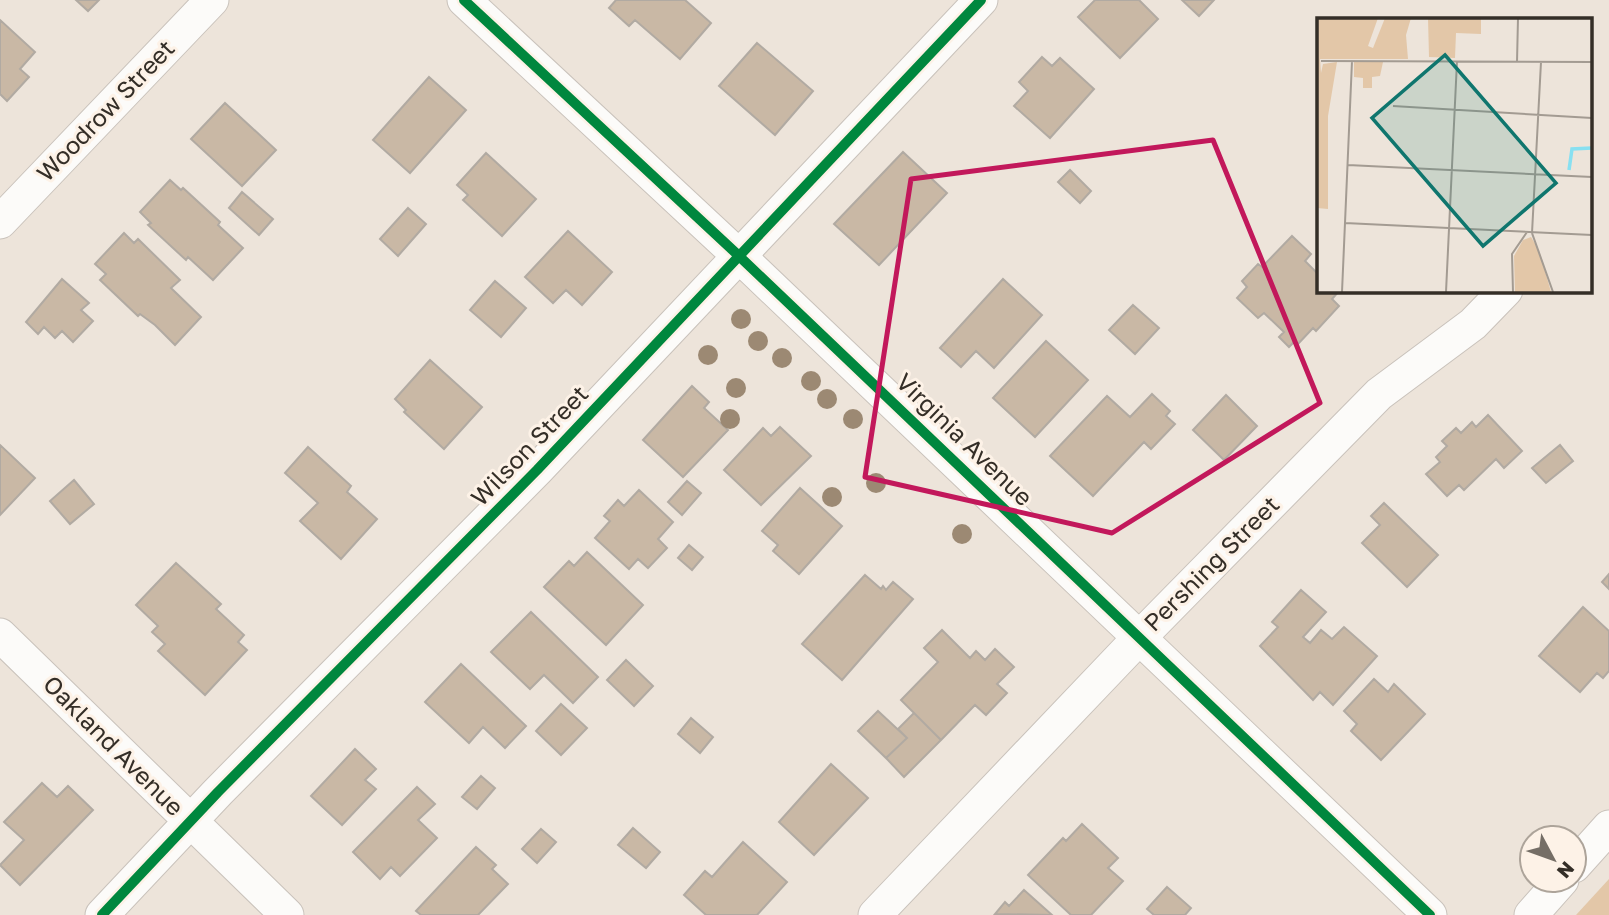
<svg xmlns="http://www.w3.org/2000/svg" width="1609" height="915" font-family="'Golos Text',sans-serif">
	<rect width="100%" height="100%" fill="#ede4da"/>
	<path fill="#e3c7a8" d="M1609 879V915H1576Z"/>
	<path fill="#c9b8a5" stroke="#b1aaa2" stroke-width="2" d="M76 0H99L88 11Z
		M616 0H685L711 23 680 59 635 20 629 26 609 8Z
		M1095 0H1139L1158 19 1120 58 1078 17Z
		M1182 0H1214L1199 16Z
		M0 20 35 52 20 69 29 77 7 101 0 94Z
		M757 43 813 91 775 135 719 86Z
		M1042 57 1052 66 1060 58 1094 89 1050 138 1014 106 1028 91 1019 82Z
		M429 77 466 110 410 173 373 140Z
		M225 103 276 150 242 186 191 139Z
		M903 152 947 193 879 265 834 224Z
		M486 153 536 199 502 236 463 200 468 195 457 185Z
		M1070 170 1091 191 1080 203 1058 182Z
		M170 180 181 190 183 188 220 222 218 225 243 248 213 280 188 257 186 260 148 225 151 223 140 212Z
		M242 192 273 219 259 235 229 208Z
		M408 208 426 224 398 256 380 239Z
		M568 231 612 272 582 305 566 290 553 303 525 277Z
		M124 233 134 243 138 239 180 280 171 288 201 317 175 345 155 325 140 314 138 316 100 280 106 274 95 264Z
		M1292 236 1311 254 1305 261 1316 272 1318 270V290H1340L1332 299 1339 306 1316 331 1313 328 1297 345 1294 342 1289 347 1279 337 1284 332 1264 313 1258 318 1237 298 1247 287 1242 281 1258 264 1262 267Z
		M62 279 89 303 81 310 93 321 73 342 62 331 55 338 44 327 38 334 26 322Z
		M1003 279 1042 315 994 368 976 351 961 367 940 348Z
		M495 281 526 308 501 337 470 310Z
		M1133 305 1159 328 1135 354 1109 330Z
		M1046 341 1088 380 1035 437 993 398Z
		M430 360 482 407 444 449 404 412 406 410 395 399Z
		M692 386 709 402 704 408 728 430 683 477 643 440Z
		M1152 394 1170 411 1166 416 1175 424 1151 449 1144 442 1093 496 1050 456 1107 396 1130 417Z
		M1226 395 1257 426 1224 460 1193 430Z
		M1488 415 1522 451 1504 468 1496 459 1464 490 1459 485 1447 496 1426 474 1440 462 1436 457 1447 446 1442 441 1456 428 1461 433 1472 422 1476 427Z
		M780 427 811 456 761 505 724 470 763 428 771 436Z
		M0 445 35 478 0 515Z
		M1560 445 1573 461 1546 483 1532 468Z
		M308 447 351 486 347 492 377 519 341 559 300 521 318 503 285 473Z
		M74 480 94 504 70 524 50 501Z
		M687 481 701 493 682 515 668 502Z
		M800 488 842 526 799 574 773 551 778 545 762 531Z
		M639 490 673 522 658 539 667 548 648 568 638 559 629 569 595 538 610 521 604 516 618 500 624 506Z
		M1384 503 1438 555 1407 587 1362 543 1380 525 1371 516Z
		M689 545 703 557 692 570 678 558Z
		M587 552 643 605 606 645 544 587 569 561 574 566Z
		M176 563 221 604 216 609 244 635 238 642 247 650 205 695 158 651 165 644 152 632 158 626 136 605Z
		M1609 574V589L1602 582Z
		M865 575 881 589 883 586 886 590 893 582 913 599 842 680 802 644Z
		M1301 590 1326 612 1303 637 1310 643 1321 630 1332 639 1344 627 1377 656 1333 705 1320 692 1313 700 1260 646 1278 627 1272 622Z
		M1583 607 1609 631V671L1603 678 1597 673 1580 692 1539 656Z
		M531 612 598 677 573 703 544 675 530 689 491 652Z
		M942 630 970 658 976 651 985 660 995 649 1014 667 997 684 1007 693 986 715 975 705 941 740 901 700 938 662 924 648Z
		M626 660 653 686 634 706 607 680Z
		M461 664 526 726 505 748 483 727 469 743 425 702Z
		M1374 679 1388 692 1394 684 1425 714 1381 760 1351 731 1357 724 1344 711Z
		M561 704 587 728 561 755 536 731Z
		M878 711 907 738 886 758 858 731Z
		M914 713 941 740 904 777 886 758 907 738 898 729Z
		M691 718 713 737 700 753 678 734Z
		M355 749 376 769 365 780 376 789 342 825 311 796Z
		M831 764 868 798 814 855 779 822Z
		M481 776 495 788 477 809 462 797Z
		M42 783 57 797 68 786 93 810 20 885 0 865 24 840 4 822Z
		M417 787 435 804 418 820 437 838 400 876 391 867 380 879 353 852Z
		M1082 824 1118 858 1108 868 1123 881 1091 915H1071L1028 875 1063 838 1066 841Z
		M633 828 660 852 646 868 618 845Z
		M541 829 556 842 537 863 522 849Z
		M743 842 787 882 757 915H706L684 895 705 871 712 877Z
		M476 847 496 865 492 869 508 884 478 915H421L416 911Z
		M1167 887 1191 908 1185 915H1154L1147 909Z
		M1024 890 1052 915 995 914 1005 902 1009 906Z"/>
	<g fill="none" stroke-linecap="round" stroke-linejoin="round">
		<defs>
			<path id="street" d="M464 0 739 256 1430 915
				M0 222 212 0
				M0 635 287 915
				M1574 866 1609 827
				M102 915 218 792 537 470 981 0
				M875 915 1140 637 1379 394 1473 324 1506 290
				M1531 915 1562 880"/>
		</defs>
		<use href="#street" stroke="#c9c2bb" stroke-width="35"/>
		<use href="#street" stroke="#fcfbf9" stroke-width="33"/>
		<defs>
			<path id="cycleway" d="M464 0 739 256 1430 915
				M102 915 218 792 537 470 981 0"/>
		</defs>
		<use href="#cycleway" stroke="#fdf2e7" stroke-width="15"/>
		<use href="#cycleway" stroke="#00873e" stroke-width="10"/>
	</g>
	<g fill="#9c8973">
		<circle cx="741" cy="319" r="10"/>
		<circle cx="758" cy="341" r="10"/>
		<circle cx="708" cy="355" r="10"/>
		<circle cx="782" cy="358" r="10"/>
		<circle cx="811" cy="381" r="10"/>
		<circle cx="736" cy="388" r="10"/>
		<circle cx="827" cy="399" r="10"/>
		<circle cx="730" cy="419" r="10"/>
		<circle cx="853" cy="419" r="10"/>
		<circle cx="876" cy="483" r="10"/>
		<circle cx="832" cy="497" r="10"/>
		<circle cx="962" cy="534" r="10"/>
	</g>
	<path fill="none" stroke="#c2185b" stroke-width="5" stroke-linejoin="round" d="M1213 140 1320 403 1112 533 865 477 911 179Z"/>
	<g text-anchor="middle" stroke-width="6" stroke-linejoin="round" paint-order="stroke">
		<g font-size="24" fill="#342e27" stroke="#fdf2e7">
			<text transform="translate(106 111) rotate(-46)" y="8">Woodrow Street</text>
			<text transform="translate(964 440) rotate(44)" y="8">Virginia Avenue</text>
			<text transform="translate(530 446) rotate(-46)" y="8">Wilson Street</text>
			<text transform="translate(1212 564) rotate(-45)" y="8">Pershing Street</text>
			<text transform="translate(113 746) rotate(45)" y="8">Oakland Avenue</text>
		</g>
	</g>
	<g transform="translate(1317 18)">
		<rect width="275" height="275" fill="#ede4da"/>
		<path d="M0 0H61L51 28 56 30 68 0H94L89 17 91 41H3L4 55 6 46 20 44 11 98V191L0 190ZM111 0H164V16L139 15 138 40 112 39ZM37 44H66L63 58 55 59V70H46V60L37 59ZM214 219 222 232 234 274H198L197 238 206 222Z" fill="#e3c7a8"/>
		<path fill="none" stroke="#88e0f1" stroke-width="3.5" d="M252 152 255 131 275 130"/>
		<path fill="none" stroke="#a39b92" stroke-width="2" d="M4 43 275 44M200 44 201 0M224 44 215 215 236 274M76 88 275 100M31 147 275 159M28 205 275 217M25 274 35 43M129 274 140 43M196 274 195 236 210 214"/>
		<path fill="#0f766e" fill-opacity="0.15" stroke="#0f766e" stroke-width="3.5" d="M128 37 239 165 166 228 55 100Z"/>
		<rect width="275" height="275" fill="none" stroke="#342e27" stroke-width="3.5"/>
	</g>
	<g transform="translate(1553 859) rotate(131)"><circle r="33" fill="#fdf2e7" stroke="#ada49a" stroke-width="2"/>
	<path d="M0-5L12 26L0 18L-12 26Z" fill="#756e66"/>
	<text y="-10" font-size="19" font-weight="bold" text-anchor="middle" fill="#342e27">N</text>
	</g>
</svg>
